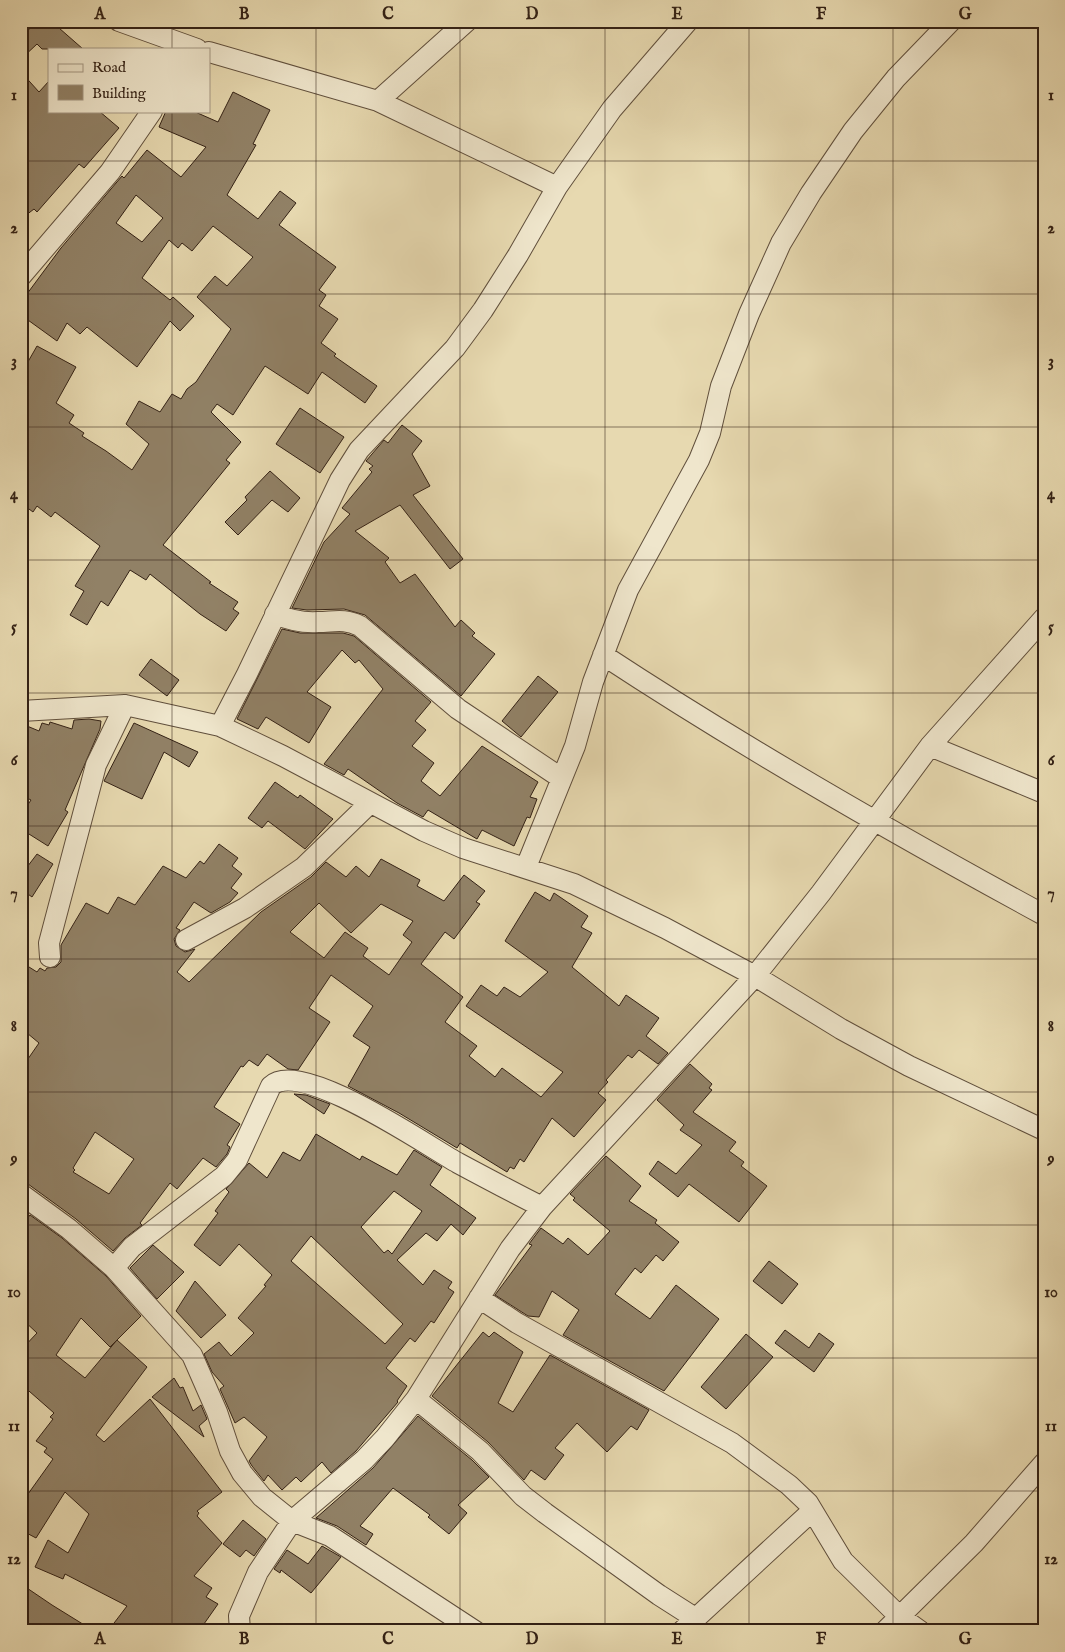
<svg xmlns="http://www.w3.org/2000/svg" width="1065" height="1652" font-family="'IM FELL English',serif">
	<rect width="100%" height="100%" fill="#e7d9b0"/>
	<filter id="stains"><feTurbulence type="fractalNoise" baseFrequency=".004" numOctaves="4"/><feColorMatrix values="0 0 0 0 .2 0 0 0 0 .09 0 0 0 0 .02 0 0 0 .5 -.17"/></filter>
	<radialGradient id="worn" r=".72"><stop offset=".6" stop-color="#630" stop-opacity="0"/><stop offset="1" stop-color="#630" stop-opacity=".3"/></radialGradient>
	<path fill="#918166" stroke="#332115" fill-rule="evenodd" d="M36 21H51L83 49H42L37 44 21 59V39Z
		M21 72 39 92 49 81V111H99L119 128 84 168 79 164 37 212 34 209 21 219Z
		M233 92 270 110 253 144 256 145 227 195 258 219 280 191 296 203 279 225 336 267 319 290 326 295 319 306 338 319 321 343 336 354 334 356 377 386 365 403 322 372 308 394 265 366 233 415 217 404 211 412 241 442 226 460 230 463 163 545 211 582 209 583 238 602 233 609 239 613 226 631 200 614 150 574 146 580 130 570 108 606 101 601 87 625 70 615 84 591 75 586 100 546 55 512 51 517 37 506 33 512 21 503V374L37 346 76 367 56 403 74 415 69 423 84 433 82 436 106 451 132 470 149 444 126 424 139 401 160 412 172 394 181 399 187 389 196 382 231 329 197 297 215 276 227 286 253 257 213 226 192 251 182 243 178 248 169 240 142 278 170 300 173 297 194 316 180 331 170 321 137 367 87 327 80 334 67 323 57 341 21 315V302L61 248 122 176 124 178 147 150 181 177 206 147 159 127 166 111H193L218 122ZM136 195 163 218 142 242 116 223Z
		M300 408 344 437 320 473 276 444Z
		M402 425 422 441 412 454 430 486 413 495 463 559 450 569 400 505 355 531 389 558 385 562 400 583 415 574 455 627 461 620 475 633 472 636 495 654 461 696 365 615 344 609 307 610 292 608 324 542 350 514 342 508 372 472 369 469 373 466 366 461 384 440 388 443Z
		M270 471 300 498 288 512 272 500 238 535 225 522 247 500 245 497Z
		M282 629 300 633H343L354 636 431 702 415 721 426 730 412 746 434 763 421 781 440 796 482 746 538 782 530 797 537 799 530 818 527 817 514 846 482 830 477 839 428 810 423 817 397 803 348 769 344 775 324 764 383 689 359 660 355 663 342 650 307 692 331 707 309 743 266 717 258 729 237 719Z
		M151 659 179 680 167 696 139 675Z
		M538 676 558 692 521 737 502 721Z
		M89 719 101 721 100 729 65 810 68 812 48 846 21 829V815L31 800 21 795V738L27 726 39 731 42 723 49 725 50 722 72 729 74 720Z
		M134 723 198 752 189 767 164 752 142 799 104 781Z
		M275 782 298 798 300 795 333 819 305 849 268 821 262 828 248 818Z
		M219 844 238 858 232 866 242 874 231 888 238 893 230 902 211 913 194 902 176 928 180 930 174 939 176 946 185 952 195 949 177 972 189 982 261 912 311 877 326 862 346 877 356 866 369 877 381 859 420 880 417 886 444 901 464 875 485 891 476 902 480 904 454 939 445 932 421 964 463 997 445 1022 477 1046 469 1056 495 1077 502 1068 541 1097 563 1072 466 1006 481 985 497 996 504 987 520 997 548 972 505 941 535 892 550 901 554 893 588 916 581 927 592 933 572 967 619 1006 626 995 659 1018 646 1036 668 1053 658 1064 639 1050 632 1058 628 1055 606 1080 608 1082 598 1093 606 1100 574 1137 552 1118 524 1162 520 1159 514 1169 510 1167 507 1172 460 1143 457 1148 399 1113 348 1086 370 1047 353 1036 373 1006 331 975 309 1008 330 1022 298 1070 288 1069 267 1054 258 1066 249 1060 243 1067 241 1066 214 1107 240 1124 227 1145 230 1147 227 1154 216 1167 203 1158 177 1189 170 1183 140 1223 142 1225 125 1238 113 1251 76 1219 28 1184 21 1182V1069L39 1043 21 1028V962L37 972 40 968 45 971 47 968 56 967 61 962V945L86 903 108 914 118 897 135 905 163 866 186 878 200 861 204 864ZM319 903 351 933 381 904 413 921 403 935 412 942 389 975 363 956 368 948 345 932 324 958 290 932ZM95 1132 134 1159 109 1194 73 1172 75 1170 73 1168Z
		M37 854 53 864 32 897 21 889V875Z
		M690 1064 712 1084 709 1088 712 1090 693 1112 736 1142 729 1151 744 1162 741 1166 767 1186 739 1222 689 1184 678 1197 649 1174 658 1161 676 1174 702 1145 680 1130 684 1125 657 1100Z
		M294 1094 306 1095 330 1104 324 1114Z
		M316 1134 360 1160 362 1156 397 1175 414 1150 442 1167 430 1185 476 1218 463 1235 451 1224 437 1241 426 1233 397 1260 423 1285 434 1270 452 1282 448 1288 454 1292 434 1323 431 1321 415 1342 410 1338 386 1368 407 1386 397 1401 398 1402 356 1451 331 1473 322 1462 301 1482 296 1477 282 1490 268 1475 264 1481 252 1466 249 1461 267 1437 244 1417 235 1423 220 1389 224 1386 212 1372 204 1354 219 1342 231 1356 254 1333 238 1318 266 1286 264 1285 272 1275 239 1244 220 1266 194 1245 218 1213 215 1211 229 1192 226 1189 249 1163 267 1178 283 1152 300 1161ZM394 1191 422 1211 392 1254 388 1250 384 1253 361 1227ZM311 1236 403 1324 385 1344 291 1261Z
		M606 1156 641 1186 629 1201 657 1220 655 1223 679 1242 663 1261 656 1255 641 1273 635 1268 615 1294 650 1319 676 1285 719 1319 664 1391 563 1335 579 1310 552 1291 539 1317 528 1316 495 1295 532 1245 529 1244 541 1228 563 1244 568 1238 588 1255 610 1231 573 1200 575 1198 570 1194Z
		M30 1215 62 1238 106 1276 141 1316 110 1347 81 1318 56 1355 85 1378 117 1340 147 1367 96 1435 104 1442 150 1399 222 1492 197 1511 199 1513 197 1516 222 1543 194 1576 212 1588 206 1597 218 1604 199 1631H108L127 1606 65 1574 63 1579 35 1567 48 1540 68 1553 89 1514 65 1492 36 1538 21 1530V1490L28 1494 53 1459 44 1452 47 1448 36 1441 53 1419 50 1417 54 1413 21 1384V1377L28 1370 21 1363V1350L37 1333 21 1318V1226Z
		M153 1245 184 1272 157 1299 130 1268Z
		M769 1261 798 1284 782 1304 753 1281Z
		M195 1281 226 1315 201 1338 176 1311Z
		M785 1330 809 1348 819 1333 834 1344 814 1372 775 1343Z
		M483 1332 489 1337 494 1332 523 1352 498 1403 513 1412 550 1355 649 1410 637 1430 631 1426 607 1452 577 1423 555 1448 564 1455 545 1480 531 1470 524 1480 488 1442 432 1396Z
		M746 1334 773 1357 726 1409 701 1387Z
		M174 1378 180 1388 183 1387 193 1411 201 1405 207 1419 199 1426 204 1437 152 1397Z
		M418 1416 472 1460 489 1477 458 1505 467 1513 449 1534 428 1517 430 1515 393 1488 360 1526 373 1534 366 1545 337 1526 316 1518 373 1468Z
		M243 1520 266 1539 254 1556 246 1550 240 1557 223 1544Z
		M322 1546 341 1557 311 1593 281 1570 280 1573 274 1569 287 1550 308 1564Z
		M21 1584 52 1605 94 1631H21Z"/>
	<g fill="none" stroke-linecap="round" stroke-linejoin="round">
		<defs>
			<path id="minor" d="M119 21 197 49
				M209 52 378 101 557 187
				M378 101 467 21
				M21 276 110 172 152 111
				M275 614C289 620 302 623 318 622 334 622 344 618 360 626L458 709 561 778
				M603 655C746 749 893 833 1044 915
				M21 711 125 705 220 726 283 756 424 831 463 848 574 884 665 928 755 976 841 1029 909 1066 1044 1130
				M220 726 247 674 340 480 359 450 455 348 483 310 518 255 557 187 612 109 688 21
				M930 746 1044 793
				M526 867 575 746 593 682 628 590 699 460 710 433 721 386 749 314 781 243 811 193 853 131 896 78 951 21
				M186 940 245 908 304 867 370 803
				M50 957 49 943 96 765 125 705
				M21 1194 69 1229 114 1268 192 1355 217 1412 230 1451 242 1473 262 1497 292 1521 330 1536 475 1631
				M114 1268 132 1247 224 1176 237 1160 271 1086C301 1058 427 1146 458 1163 486 1178 514 1193 542 1207
				M479 1298 517 1323 732 1443 789 1485 808 1503 843 1561 899 1616 920 1631
				M416 1399 480 1451 523 1496 545 1513 659 1595 695 1618
				M240 1631 239 1616 258 1572 292 1521 364 1460 385 1438 416 1399 510 1249 542 1207 755 976 821 893 930 746 1044 618
				M682 1631 812 1511
				M885 1631 974 1543 1044 1463"/>
		</defs>
		<use href="#minor" stroke="#604f3c" stroke-width="22"/>
		<use href="#minor" stroke="#efe6cc" stroke-width="20"/>
	</g>
	<path fill="none" stroke="#332115" stroke-width="1" stroke-opacity="0.55" d="M172 21V49M316 21V1631M460 21V1631M605 21V1631M749 21V1631M893 21V1631M172 111V1631M21 161H1044M21 294H1044M21 427H1044M21 560H1044M21 693H1044M21 826H1044M21 959H1044M21 1092H1044M21 1225H1044M21 1358H1044M21 1491H1044"/>
	<rect width="1065" height="1652" fill="none" stroke="#e7d9b0" stroke-width="55"/>
	<rect x="48" y="48" width="162" height="65" fill="#efe6cc" stroke="#a49783"/>
	<rect x="58" y="64" width="25" height="8" fill="#efe6cc" stroke="#a49783"/>
	<text x="92" y="72" font-size="15" fill="#332115">Road</text>
	<rect x="58" y="85" width="25" height="15" fill="#918166" stroke="#a49783"/>
	<text x="92" y="98" font-size="15" fill="#332115">Building</text>
	<rect x="28" y="28" width="1010" height="1596" fill="none" stroke="#332115" stroke-width="2"/>
	<g font-size="16" text-anchor="middle" font-weight="bold" fill="#332115">
		<text x="100" y="19">A</text>
		<text x="244" y="19">B</text>
		<text x="388" y="19">C</text>
		<text x="532" y="19">D</text>
		<text x="677" y="19">E</text>
		<text x="821" y="19">F</text>
		<text x="965" y="19">G</text>
		<text x="14" y="100">1</text>
		<text x="1051" y="100">1</text>
		<text x="14" y="233">2</text>
		<text x="1051" y="233">2</text>
		<text x="14" y="366">3</text>
		<text x="1051" y="366">3</text>
		<text x="14" y="499">4</text>
		<text x="1051" y="499">4</text>
		<text x="14" y="632">5</text>
		<text x="1051" y="632">5</text>
		<text x="14" y="765">6</text>
		<text x="1051" y="765">6</text>
		<text x="14" y="898">7</text>
		<text x="1051" y="898">7</text>
		<text x="14" y="1031">8</text>
		<text x="1051" y="1031">8</text>
		<text x="14" y="1164">9</text>
		<text x="1051" y="1164">9</text>
		<text x="14" y="1297">10</text>
		<text x="1051" y="1297">10</text>
		<text x="14" y="1431">11</text>
		<text x="1051" y="1431">11</text>
		<text x="14" y="1564">12</text>
		<text x="1051" y="1564">12</text>
		<text x="100" y="1644">A</text>
		<text x="244" y="1644">B</text>
		<text x="388" y="1644">C</text>
		<text x="532" y="1644">D</text>
		<text x="677" y="1644">E</text>
		<text x="821" y="1644">F</text>
		<text x="965" y="1644">G</text>
	</g>
	<rect width="100%" height="100%" filter="url(#stains)"/>
	<rect width="100%" height="100%" fill="url(#worn)"/>
</svg>
